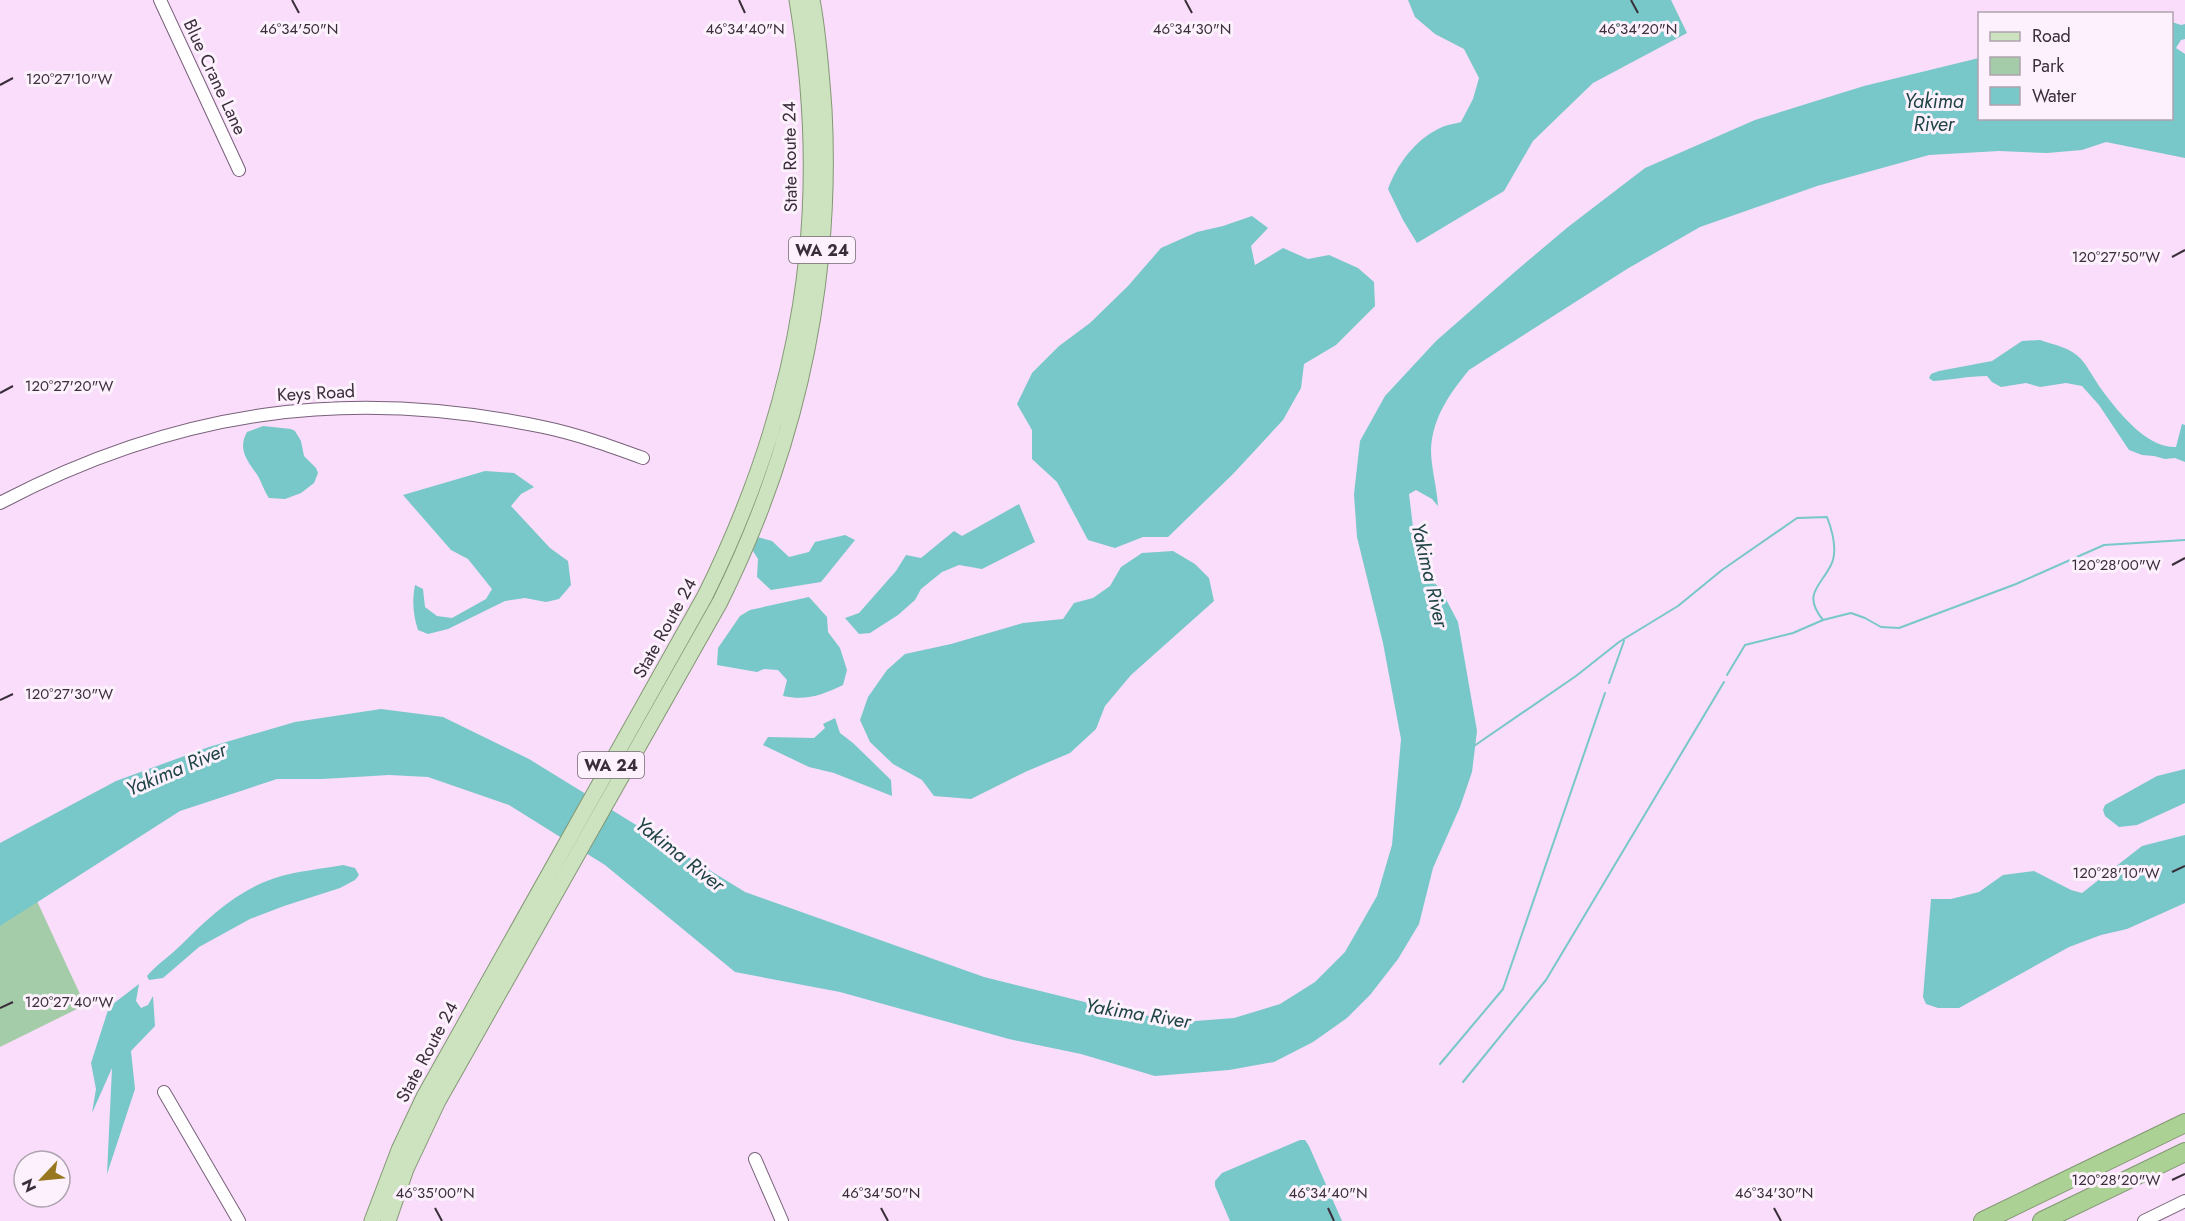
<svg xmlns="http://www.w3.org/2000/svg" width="2185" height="1221" font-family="Jost,sans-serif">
	<rect width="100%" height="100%" fill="#f9ddfb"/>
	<path fill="#a5cca9" d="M12 847 85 1005 0 1047V854Z"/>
	<path fill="#78c7c9" d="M1408 0H1671L1687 33 1593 83 1533 141 1504 191 1417 243 1403 220 1388 189C1397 165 1414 141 1438 129 1445 125 1454 124 1461 122L1473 99 1479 78 1464 49 1435 34 1415 17Z
		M2172 22 2181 25 2185 24V39L2181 40 2176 48 2185 54V158L2106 142 2082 150 2047 153 1999 151 1929 155 1817 186 1700 227 1627 269 1469 370C1450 393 1432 418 1431 450 1431 467 1437 488 1438 506L1432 499 1416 490 1409 494 1413 527 1424 574 1440 588 1458 622 1477 731 1472 772 1460 807 1433 868 1419 924 1398 959 1370 995 1347 1018 1313 1042 1274 1062 1229 1070 1155 1076 1081 1054 1009 1039 840 992 735 972 605 865 509 805 428 777 389 775 322 779H277L180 811 0 926V843L116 781 209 747 295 722 381 709 443 717 529 759 745 892 984 977 1121 1011 1183 1022 1234 1018 1280 1004 1315 982 1345 952 1377 896 1392 845 1401 739 1383 643 1357 537 1354 494 1360 441 1385 396 1436 341 1517 270 1568 227 1645 168 1755 120 1864 86 1979 58 1980 118H2172Z
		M1252 216 1268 228 1251 246 1255 265 1283 248 1308 259 1329 255 1358 268 1374 282 1375 306 1336 345 1304 364 1301 388 1283 420 1233 474 1168 537H1143L1115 548 1088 540 1057 482 1032 459V430L1017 404 1032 373 1059 346 1090 323 1128 286 1161 248 1197 232 1223 226Z
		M2040 340C2054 345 2070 347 2081 359 2088 367 2093 377 2099 386 2115 408 2146 449 2176 447L2182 424 2185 425V462L2175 458 2165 459 2154 456 2142 455 2129 450 2099 405 2082 386 2066 383 2040 387 2026 383 2001 387 1992 382 1987 376C1968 376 1951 380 1933 381L1929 378 1931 374 1939 371 1992 361 2022 341Z
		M263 426 291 429 295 431 301 441 304 456 316 468 318 473 314 483 301 493 285 499 269 498C264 491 262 483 258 476 248 461 237 450 247 432Z
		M485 471 514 473 534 487 521 494 511 506 550 548 568 561 571 585 559 599 546 602 525 598 505 601 448 629 428 634 418 630C413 615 412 601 415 585L423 589 425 607 437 616 452 618 486 599 492 589 468 559 451 550 403 495Z
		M1019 504 1035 542 982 569 959 565 942 572 921 589 915 600 898 615 870 633 859 634 845 618 859 613 896 571 906 555 921 558 954 531 962 536Z
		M845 535 855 540 821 582 771 590 757 577 758 559 753 551 757 537 772 541 789 557 809 552 815 542Z
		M1173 551 1195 564 1209 578 1214 601 1131 675 1105 706 1096 729 1070 753 1025 772 971 799 934 796 922 780 893 764 870 742 860 720 868 697 887 670 905 654 951 644 1023 623 1063 619 1074 603 1093 598 1110 586 1121 567 1142 553Z
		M809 597 827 617 828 632 840 648 847 670 843 685C822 695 807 701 783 696L787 680 778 670 764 669 757 672 717 665 718 648 740 616 750 610Z
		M835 718 840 733 853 743 891 780 892 796 834 773 809 767 763 745 768 737 814 738 825 728 823 724Z
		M2185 769V803L2137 825 2119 827 2105 816 2103 810 2105 805 2157 776Z
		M2185 835V903L2127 929 2101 935 2069 947 1959 1008H1938L1926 1004 1923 997 1931 899H1951L1979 892 2003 875 2034 871 2071 890 2082 893 2142 846Z
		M343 865 355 868 359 875 355 880 340 888 284 906 250 919 199 947 163 978 149 980 147 976C154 967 172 954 181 945 208 918 238 890 275 878 297 871 321 869 343 865Z
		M139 984 136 1001 141 1008 148 1005 153 996 155 1026 131 1051 135 1089 107 1174 112 1068 92 1113 96 1089 91 1063 109 1007Z
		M1300 1140H1305L1309 1146 1342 1221H1230L1215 1186V1181L1222 1173Z"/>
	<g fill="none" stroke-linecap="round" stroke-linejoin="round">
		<path stroke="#78c7c9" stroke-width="2" d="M1727 675 1745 645 1793 633 1823 620
			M1609 683 1624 641
			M1474 746 1576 676 1619 642 1678 606 1722 570 1797 518 1827 517C1832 530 1838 551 1831 565 1820 587 1802 594 1823 620L1851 613 1865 618 1881 627 1899 628 2016 584 2104 545 2185 540
			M1440 1064 1503 989 1605 693
			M1463 1082 1546 980 1724 682"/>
		<defs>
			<path id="minor" d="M160 0 239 170
				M0 503C177 410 348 386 543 427 577 434 610 446 643 458
				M164 1092 239 1221
				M755 1159 782 1221
				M2144 1221 2185 1201"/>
			<path id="major" d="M372 1221 399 1150 424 1097 705 596C801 402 833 214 797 0
				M388 1221 406 1169 438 1101 720 602C797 447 833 282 824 109 821 72 819 36 812 0"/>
			<path id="highway" d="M1983 1221 2185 1123
				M2042 1221 2185 1152"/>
		</defs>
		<use href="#minor" stroke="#78607a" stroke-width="14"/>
		<use href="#major" stroke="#839874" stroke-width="17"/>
		<use href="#highway" stroke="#839874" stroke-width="20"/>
		<use href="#minor" stroke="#fff" stroke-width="12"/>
		<use href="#major" stroke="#cde3bf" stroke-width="15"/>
		<use href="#highway" stroke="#abd194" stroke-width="18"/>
	</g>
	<path fill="none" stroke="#392e39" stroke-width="2" d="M292 0 299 13M739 0 745 13M1185 0 1192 13M1631 0 1638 13M0 85 13 78M2172 257 2185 250M0 393 13 386M2172 565 2185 558M0 700 13 694M2172 872 2185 866M0 1008 13 1002M2172 1180 2185 1174M435 1208 442 1221M881 1208 888 1221M1328 1208 1334 1221M1774 1208 1781 1221"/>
	<g text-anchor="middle" stroke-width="6" stroke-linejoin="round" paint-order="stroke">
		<g fill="#fcf1fd" stroke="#746874" stroke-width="1.5">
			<rect x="789" y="237" width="66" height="26" rx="4.5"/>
			<rect x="578" y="752" width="66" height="26" rx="4.5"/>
		</g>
		<g font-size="16" font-weight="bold" fill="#392e39">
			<text x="822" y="256">WA 24</text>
			<text x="611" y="771">WA 24</text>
		</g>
		<g font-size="18" fill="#392e39" stroke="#fcf1fd">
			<text transform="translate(215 77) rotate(65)" y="6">Blue Crane Lane</text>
			<text transform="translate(790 157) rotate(-91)" y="6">State Route 24</text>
			<text transform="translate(316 393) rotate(-3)" y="6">Keys Road</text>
			<text transform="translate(665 628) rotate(-61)" y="6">State Route 24</text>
			<text transform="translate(427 1052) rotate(-62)" y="6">State Route 24</text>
		</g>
		<g font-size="20" font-style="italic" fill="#1e4445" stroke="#fcf1fd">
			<text x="1934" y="108">Yakima<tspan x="1934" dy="23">River</tspan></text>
			<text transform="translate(1430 575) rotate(77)" y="7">Yakima River</text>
			<text transform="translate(176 769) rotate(-23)" y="7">Yakima River</text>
			<text transform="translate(680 854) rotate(38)" y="7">Yakima River</text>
			<text transform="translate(1138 1013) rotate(9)" y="7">Yakima River</text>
		</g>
	</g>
	<g font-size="15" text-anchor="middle" fill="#392e39" stroke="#fcf1fd" stroke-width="6" stroke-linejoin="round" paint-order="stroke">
		<text x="299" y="34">46°34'50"N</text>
		<text x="745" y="34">46°34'40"N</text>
		<text x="1192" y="34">46°34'30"N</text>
		<text x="1638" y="34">46°34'20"N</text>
		<text x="69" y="84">120°27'10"W</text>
		<text x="2116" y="262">120°27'50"W</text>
		<text x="69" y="391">120°27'20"W</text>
		<text x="2116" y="570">120°28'00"W</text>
		<text x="69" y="699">120°27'30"W</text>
		<text x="2116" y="878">120°28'10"W</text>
		<text x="69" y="1007">120°27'40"W</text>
		<text x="2116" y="1185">120°28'20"W</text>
		<text x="435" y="1198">46°35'00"N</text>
		<text x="881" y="1198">46°34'50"N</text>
		<text x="1328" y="1198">46°34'40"N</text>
		<text x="1774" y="1198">46°34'30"N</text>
	</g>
	<rect x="1978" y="12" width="195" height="108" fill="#fcf1fd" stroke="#aea3af" stroke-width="1.5"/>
	<rect x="1990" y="32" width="30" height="9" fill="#cde3bf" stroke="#aea3af" stroke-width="1.5"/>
	<text x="2032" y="42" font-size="18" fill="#392e39">Road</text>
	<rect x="1990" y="57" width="30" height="18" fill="#a5cca9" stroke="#aea3af" stroke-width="1.5"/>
	<text x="2032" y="72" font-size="18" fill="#392e39">Park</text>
	<rect x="1990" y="87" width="30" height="18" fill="#78c7c9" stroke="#aea3af" stroke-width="1.5"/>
	<text x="2032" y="102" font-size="18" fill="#392e39">Water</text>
	<g transform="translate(42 1179) rotate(244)"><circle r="28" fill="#fcf1fd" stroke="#aea3af" stroke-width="1.5"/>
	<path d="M0-4.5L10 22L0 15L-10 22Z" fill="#977720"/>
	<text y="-9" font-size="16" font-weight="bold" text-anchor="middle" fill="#392e39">N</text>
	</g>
</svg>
